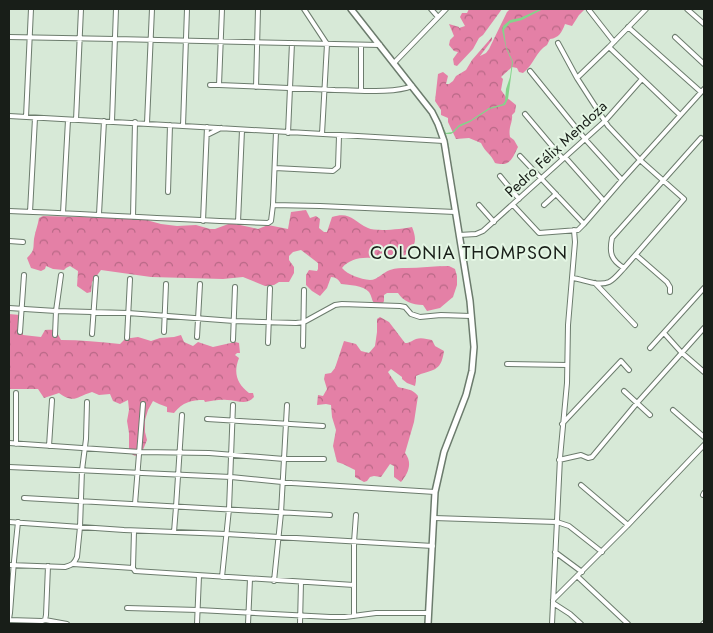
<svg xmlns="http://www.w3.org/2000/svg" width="713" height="633" font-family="Jost,sans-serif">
	<defs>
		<pattern id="forest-crowns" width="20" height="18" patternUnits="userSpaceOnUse" patternTransform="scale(1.25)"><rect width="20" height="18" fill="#e480a6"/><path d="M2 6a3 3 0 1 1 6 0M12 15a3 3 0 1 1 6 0" fill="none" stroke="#b86886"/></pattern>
	</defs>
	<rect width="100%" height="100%" fill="#d7e9d7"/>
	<path fill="url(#forest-crowns)" d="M469 9H502L483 35 479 38 473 49 457 66 454 65 453 59 458 52 454 51 449 45 450 40 454 36 449 24 459 27V28L465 26 460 17 462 13H467Z
		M510 9 520 10 585 9 579 15 572 26 565 24C562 32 559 38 550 39L547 45C536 51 533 66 523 73L519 72 517 68 512 67 501 77 503 79 501 90 506 97 516 105 515 112 512 115C513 122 508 127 510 137L514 140 518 147C512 159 510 167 495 163 491 154 485 152 481 143L469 138 456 139 448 122V118L441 115V110L435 101 438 74 443 72 448 76 446 84H449L453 81 456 76 466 70 472 60 492 37V40L480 56 486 53 489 49 507 12Z
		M306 210 310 218 316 216 320 219 319 228 324 232H327L332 217C350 211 353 221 368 228 376 232 403 229 412 227 419 244 413 247 401 259 389 251 390 257 379 258 376 259 373 258 371 258 360 257 348 260 342 268 348 275 360 279 370 280 378 280 383 272 390 270 396 268 401 268 406 268 420 268 434 266 449 266L455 269 457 276V285L453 297 440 308 427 311 423 305C412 305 403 301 398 293H387L384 295V301L381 307C370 303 374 300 369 292 363 285 349 285 341 284 339 280 336 277 331 277L327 288 320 296 312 291 306 285V275L309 270 317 271 318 269V263L301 250 293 252 289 256V260L294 267V273L289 282H279L274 285 265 286 243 277 223 279 151 277 101 270 92 282 91 292 87 293 77 286 78 271 70 266 66 268 64 270 53 269 46 266 45 269 41 271 31 268 27 258C35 250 33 249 34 239 35 232 38 225 39 218L43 216 121 218 143 217 150 221 161 224 177 226 196 225 210 229H215L231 223 258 229 268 225 288 229 291 212Z
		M9 314 20 315 23 319V335L41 337 45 330C56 329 56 330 61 340 80 340 100 342 120 344L127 337 131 338 138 337 151 341 160 338 174 337 181 335 184 342 193 346 198 342 213 347 235 342 239 343 240 353H237L235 355 239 358C233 373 237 384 249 393H253L254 397C246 406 237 400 227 400 220 399 212 401 205 402L204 400C191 400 183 402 174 413L167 412V407L159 404 153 401 148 410 145 420V432L147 440 140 457 133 455 129 451V433L127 421 129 410 128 400 120 404 113 401 110 394 99 395 92 392C76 397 74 404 59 393L44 398 38 389H9Z
		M380 317 389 322 405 343C410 343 411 341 416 339 421 337 427 339 432 340L435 346 444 351C441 373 432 369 416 376V381L415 386 407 383 402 379V377L391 369 388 372 398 387C406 389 413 389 418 396L414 422 405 453C413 463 408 474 401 482L394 477V466L390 464 381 477 374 476 370 477 367 481 364 482 355 477V470L343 464 337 462 333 446 336 430 332 417 331 405 326 404 317 405 318 395 323 396 327 389 324 379 325 374 331 373 335 368 344 341 356 344 361 351 369 353 375 346 377 332V319Z"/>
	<path fill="#84d48b" d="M540 9H543L522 20 510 23 504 30 506 46 513 62 508 99 505 105 490 109 470 122 459 127 454 132 451 134H446L450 151C444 128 438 115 423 96 433 104 440 120 446 133L452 132 459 125 471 120 489 108 503 104 505 101 506 89 510 77 512 62 506 48 502 30 503 26 510 20 520 18Z"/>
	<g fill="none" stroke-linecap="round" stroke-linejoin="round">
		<defs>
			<path id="minor" d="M304 9 327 44 322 134
				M431 9 438 17
				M687 9 704 24
				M589 10 614 42
				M628 27 701 92
				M9 37 115 39 380 45
				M675 37 704 64
				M558 43 577 78 608 126 640 160 684 199 624 268
				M361 45V91
				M609 47 680 115
				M394 63 446 9
				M530 71 585 139 622 180
				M577 78 609 47 646 9
				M210 85H219L222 9
				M219 85C257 87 296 88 335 90 356 90 394 94 412 86
				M256 87 258 9
				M525 114 563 159
				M9 116C154 123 299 134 444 141
				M26 117 31 9
				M76 120 81 9
				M112 121 116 9
				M147 123 152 9
				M183 126 187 9
				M288 133 292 43
				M207 135 221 128
				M520 156 584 224
				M565 157 604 201
				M275 168 333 171 338 167 339 136
				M500 176 519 199
				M168 192 170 125
				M273 205 320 206 455 212
				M479 205 494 222
				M513 205 539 233 578 230 584 224 622 180 704 89
				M544 205 556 194
				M9 211C95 214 182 220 268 223L271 221 273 205 276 132
				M30 212 35 118
				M63 213 68 120
				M99 214 104 121
				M133 217 135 122
				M203 221 207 127
				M238 222 242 130
				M459 235 476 234 483 231 605 121 642 79
				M9 241 23 242
				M636 255 667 282 670 287V292
				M572 278C583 279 598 287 609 282 615 279 620 272 624 268 611 260 609 253 612 238L701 138
				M595 283 635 325
				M9 308 56 311 128 313 234 321 296 323 304 322 335 305 342 304 400 306 405 307 411 314 420 317 441 315 471 316
				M20 332 24 275
				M164 332 166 284
				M664 333 681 352 704 372
				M92 334 96 278
				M55 335 56 311 61 275
				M197 337 200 284
				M127 338 130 279
				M233 340 235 287
				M268 343 270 288
				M303 346 304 290
				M650 348 704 288
				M507 364 567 365
				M624 391 650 415
				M673 410 704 437
				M207 419 323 426
				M562 424 621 361 629 370
				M9 443 140 452 209 453 284 459H324
				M16 444V393
				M49 446 52 400
				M559 460 581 455 588 458 592 457 637 403 704 328
				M9 467 231 477 292 483 435 492
				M581 485 628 525
				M703 495 704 493
				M24 498 330 515
				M135 504 143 404
				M434 518 557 522 569 526 602 552
				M9 522 124 530 226 534 433 546
				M134 531 133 568 135 571 354 585
				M174 532 176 507 182 415
				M555 552 582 572
				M73 564 133 568
				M9 565 65 567C72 565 74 564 77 557L80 527 82 470 86 439 87 402
				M577 576 628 624
				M222 577 229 509 233 405
				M274 581 281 513 287 405
				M553 600 628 525 704 445
				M553 603 570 614 581 624
				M127 608 198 610 330 617H345L376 613H429
				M354 616V542L356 515
				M9 619 10 613 14 561 18 522
				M9 620 42 621 45 620 46 615 48 566
				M45 620 67 624
				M197 624 199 576
				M248 624 250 579
				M300 624 301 582
				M552 624 560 458 567 383 568 325 575 242 574 230
				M703 624 704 623"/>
			<path id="major" d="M351 9 432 112 438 124 444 141 470 301 474 347 472 371 466 395 444 452 435 492 428 624"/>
		</defs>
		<use href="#minor" stroke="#6c7c6d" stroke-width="6"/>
		<use href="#major" stroke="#6c7c6d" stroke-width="8"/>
		<use href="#minor" stroke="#fff" stroke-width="4"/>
		<use href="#major" stroke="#fff" stroke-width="5"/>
	</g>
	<g text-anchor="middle" stroke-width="4" stroke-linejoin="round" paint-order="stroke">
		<g font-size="15" fill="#181e18" stroke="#e4f6e4">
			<text transform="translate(556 149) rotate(-43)" y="5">Pedro Félix Mendoza</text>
		</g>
		<g font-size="18" letter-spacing="1" fill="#181e18" stroke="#e4f6e4">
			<text x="469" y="259">COLONIA THOMPSON</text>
		</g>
	</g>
	<rect width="713" height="633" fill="none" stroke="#181e18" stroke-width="20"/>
</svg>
